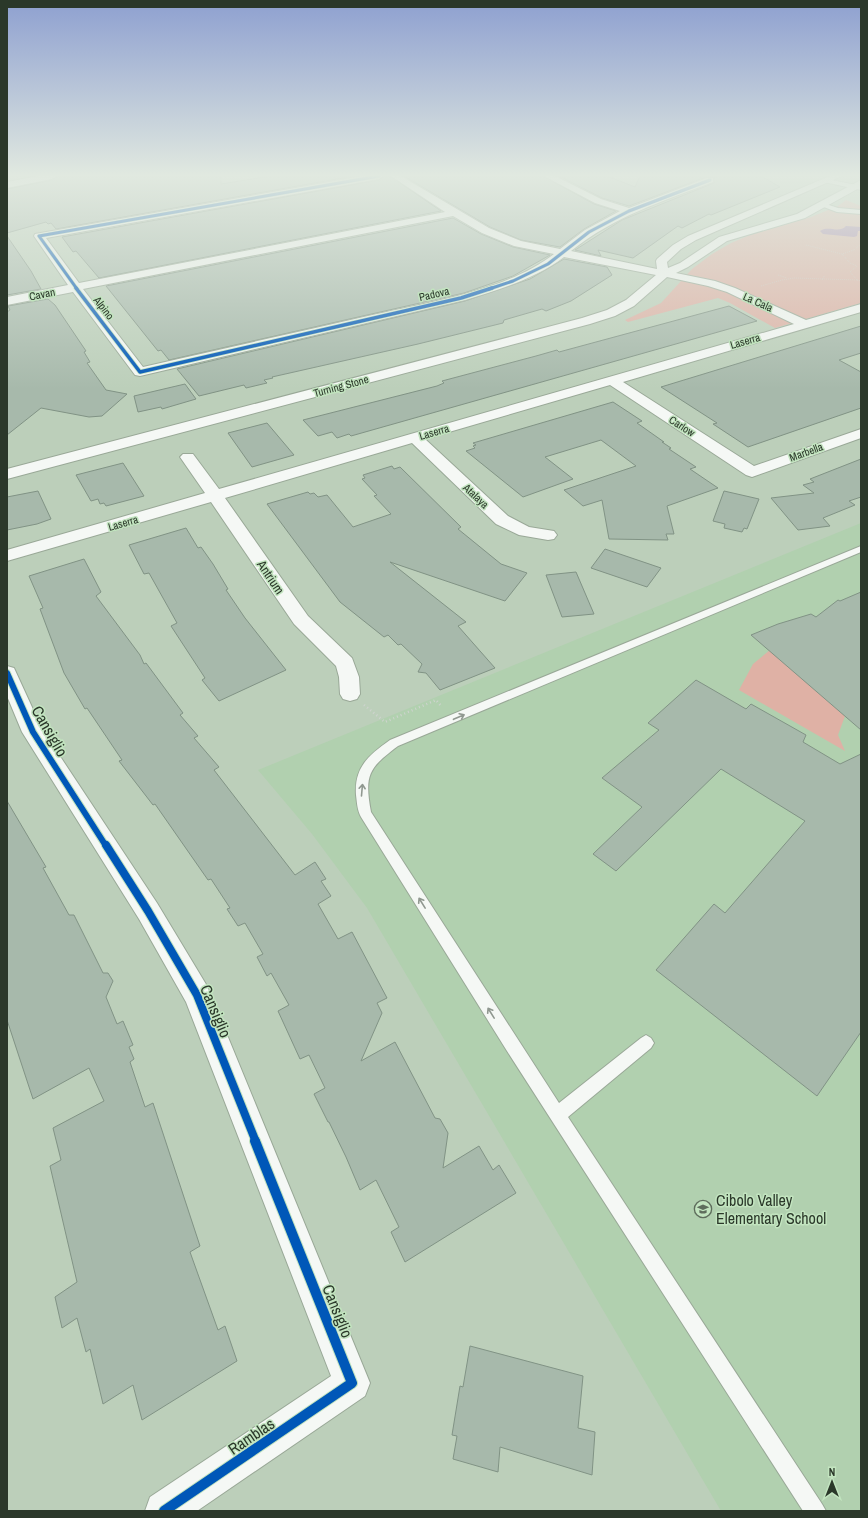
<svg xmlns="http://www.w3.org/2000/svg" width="868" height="1518" font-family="'Archivo Narrow',sans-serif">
	<rect width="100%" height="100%" fill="#bccfba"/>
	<path fill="#b1d0af" d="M861 523V1511H721L367 908 312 834 258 770Z"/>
	<path fill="#dfb1a5" d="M846 200 861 206V303L775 328 730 303 718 298 628 322 625 320 661 303 692 269 712 254 731 243 750 235 811 217 838 206Z
		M770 650 845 716 838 735 845 751 739 690 753 664Z"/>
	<path fill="#a882ac" d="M846 226 861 227V231H858L857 236 854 237 823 234 820 231C828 225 839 234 846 226Z"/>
	<path fill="#a7b9ab" stroke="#819385" d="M57 176H221V184L271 176H354L56 229 51 223 48 224 46 222 7 233V189L52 180Z
		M384 176H390L441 211 99 278 76 251 73 252 62 237 379 180Z
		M404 176H543L594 204 616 211 584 229 560 247 521 240 490 227Z
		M559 176H607L635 187 640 176H761L780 187 711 215 709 214 682 228 678 226 633 258 598 250 601 256 575 250 622 220 714 183V177H706L629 206 602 198Z
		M453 218 481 234 513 247 550 255 513 276 464 293 169 360 161 350 158 351 106 286Z
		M7 236 31 271 41 289 7 295Z
		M564 259 607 267 612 275 571 301 546 311 542 309 504 320 503 323 418 344 272 377 273 378 264 380 267 383 246 388 244 385 199 396 177 369 465 301 530 279Z
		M48 299 55 305 86 351 84 352 90 362 87 363 106 390 127 394 102 416 89 417 41 408 7 435V312L10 310 8 306Z
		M729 306 757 321 351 436 349 434 337 438 332 432 318 436 303 420 437 386 444 383 442 381 536 356 557 350 559 352Z
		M861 326V353L839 360 861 372V408L748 447 713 424 717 423 661 387Z
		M185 384 196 399 162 409 161 407 138 412 134 396Z
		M613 402 642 421 637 423 664 442H662L671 448 669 449 696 467 690 469 718 488 667 506 674 534H666L668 540 609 539 602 500 583 506 564 490 636 466 601 440 545 457 573 479 523 497 466 451 475 448 473 446 476 445 473 443Z
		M267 423 294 455 252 467 228 433Z
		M861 459V497L849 501 855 505 823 518 830 526 798 530 771 498 814 493 803 485 814 482 810 479Z
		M123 463 144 496 106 506 104 503 100 504 98 499 91 501 76 475Z
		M392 466 394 469 400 467 461 527 458 529 501 564 527 573 505 601 390 562 466 622 458 626 495 668 440 690 426 673 418 672 422 664 401 644 398 645 388 635 384 637 340 602 267 504 308 492 310 494 314 493 318 497 327 495 353 527 391 514 374 496 377 495 362 479 365 478 363 475Z
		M38 491 51 519 37 524 7 530V497Z
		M724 491 759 499 747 529 744 528 742 532 724 528 725 524 713 521Z
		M186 528 198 548 201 547 213 564 228 589 226 590 245 618 286 670 219 701 202 680 205 678 171 626 177 623 149 573 144 574 129 545Z
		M605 549 661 568 647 587 591 568Z
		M84 559 101 592 96 596 140 655 144 664 146 663 183 713 180 715 198 736 194 738 219 767 214 770 295 875 315 862 326 879 321 881 331 896 318 904 338 939 352 932 387 998 377 1003 382 1013 361 1061 395 1042 435 1118 440 1119 448 1133 443 1168 479 1146 493 1170 499 1165 516 1193 405 1262 391 1232 399 1227 376 1180 360 1190 346 1157 329 1122H328L314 1094 325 1088 309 1055 300 1059 278 1011 289 1005 271 973 267 976 257 957 263 954 245 923 238 926 227 909 230 908 211 879 208 880 155 804 153 805 119 761 122 760 87 708 85 709 64 673 40 609 43 608 29 576Z
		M576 572 594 614 562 617 546 575Z
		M861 592V730L751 635 778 624 811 614 816 617 838 600 840 601Z
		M696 680 746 709 751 704 806 735 803 742 840 764 861 754V1032L817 1096 656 970 714 904 725 913 805 821 721 769 616 871 593 854 642 807 602 778 659 730 648 723Z
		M7 801 46 867 43 868 69 915H74L103 973H108L113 981 106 997 117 1024 123 1021 133 1045 129 1047 134 1059 130 1062 145 1107 153 1103 200 1246 190 1252 218 1330 225 1326 237 1361 142 1420 133 1385 103 1404 90 1349 86 1352 77 1318 62 1328 55 1297 77 1282 50 1166 61 1160 53 1128 104 1101 89 1068 33 1099 7 1020Z
		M470 1346 583 1376 578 1428 595 1432 592 1475 500 1447 498 1472 453 1459 457 1436 452 1435 460 1386 463 1387Z"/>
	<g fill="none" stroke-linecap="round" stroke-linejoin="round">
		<defs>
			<path id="service" d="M826 179 861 186V190L824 182Z
				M823 203 838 208 861 210V214L837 212 821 206Z
				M861 546V552L398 746C369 768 364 774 371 812L559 1103 641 1038 646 1035 651 1038 654 1043 651 1048 568 1117 822 1504 826 1511H803L507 1051 361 817C357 810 357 802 356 795 354 767 369 755 390 740Z"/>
			<path id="minor" d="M38 176H56L52 179 7 188V182Z
				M363 176H383L379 179 46 238 79 283 445 212 391 176H401L489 228 521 241 560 249 585 230 620 211 595 203 544 176H555L601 199 629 208 707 178H713V182C661 202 615 216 571 251L657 269 656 261 657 259 673 245 688 236 830 176H842L696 240 681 249 667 262 668 268 680 263 719 237 797 214 861 180V187L805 218 727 241 688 267 676 273 715 281 735 288 806 320 861 304V312L623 382 754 466 861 429V438L752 477 746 475 610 385 425 439 508 516 529 527 554 531 557 535 554 539 548 540 519 535 496 524 412 443 225 498 308 616 352 658 359 677 360 694 357 699 350 701 343 699 340 694 339 677 336 666 294 624 211 502 7 561V550L205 493 180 457 183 454H193L219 489 794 324 727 292 708 286 667 277 634 306 615 316 590 324 7 479V469L582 318 607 310 626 300 656 275 564 257C535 279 500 289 465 300L140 376 135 375 73 292 7 305V297L68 285 34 236 35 234ZM453 216 482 233 514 246 554 254C507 291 425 303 368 316 293 333 218 350 143 367L83 289Z
				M7 666 14 668 42 729 157 903 207 986 370 1383 365 1396 197 1511H145L150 1497 331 1376 186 1002 139 919 22 732 7 696Z"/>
		</defs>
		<use href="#service" stroke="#99a897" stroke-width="2"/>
		<use href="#minor" stroke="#99a897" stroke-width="2"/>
		<path stroke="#ced4ce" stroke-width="1" stroke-dasharray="0.5 1.5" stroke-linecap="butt" d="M806 245 842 254
			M778 275 787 278
			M822 280 825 275
			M857 280 861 281
			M761 286 782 280 794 278 857 280 850 272 857 266 850 263 842 254 854 250 861 244"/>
		<path stroke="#ced4ce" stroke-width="2.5" stroke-dasharray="1 3" stroke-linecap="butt" d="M364 705 385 722 436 700 442 707"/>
		<use href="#service" fill="#f5f8f5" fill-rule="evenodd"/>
		<use href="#minor" fill="#f5f8f5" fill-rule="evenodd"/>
		<defs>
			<path id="cycleway-far4" d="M77 289 39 236 379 176
				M489 289 513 281 548 264 589 232 629 211 710 180"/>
			<path id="cycleway-far3" d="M76 288 140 372 461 298 492 288"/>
			<path id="cycleway-far2" d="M7 673 33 732 106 846"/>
			<path id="cycleway-far1" d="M106 845 148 911 197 995 256 1142"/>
			<path id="cycleway" d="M164 1511 352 1383 255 1141"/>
		</defs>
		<use href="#cycleway-far4" stroke="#c2e4bf" stroke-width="4"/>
		<use href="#cycleway-far3" stroke="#c2e4bf" stroke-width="5"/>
		<use href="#cycleway-far2" stroke="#c2e4bf" stroke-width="8"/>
		<use href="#cycleway-far1" stroke="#c2e4bf" stroke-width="10"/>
		<use href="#cycleway" stroke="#c2e4bf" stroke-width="12"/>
		<use href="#cycleway-far4" stroke="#0057b8" stroke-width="3"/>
		<use href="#cycleway-far3" stroke="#0057b8" stroke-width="3.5"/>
		<use href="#cycleway-far2" stroke="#0057b8" stroke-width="6"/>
		<use href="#cycleway-far1" stroke="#0057b8" stroke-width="8"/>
		<use href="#cycleway" stroke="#0057b8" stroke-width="10"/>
	</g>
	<defs><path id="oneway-shaft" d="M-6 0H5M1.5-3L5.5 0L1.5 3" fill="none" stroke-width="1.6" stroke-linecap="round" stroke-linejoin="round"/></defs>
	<g stroke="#909890">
		<use href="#oneway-shaft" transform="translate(459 717) rotate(-23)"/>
		<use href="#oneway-shaft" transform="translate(362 790) rotate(-85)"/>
		<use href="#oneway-shaft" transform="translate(422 903) rotate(-122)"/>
		<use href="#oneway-shaft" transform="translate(491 1013) rotate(-122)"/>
	</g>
	<linearGradient id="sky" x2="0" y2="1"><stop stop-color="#8ea0d0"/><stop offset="0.45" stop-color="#e1e9e0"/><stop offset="1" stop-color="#e1e9e0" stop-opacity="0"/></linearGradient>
	<rect width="868" height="389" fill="url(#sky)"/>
	<defs>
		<symbol id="school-ring" viewBox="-11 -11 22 22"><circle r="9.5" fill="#c2e4bf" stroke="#5e6d5c" stroke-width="1.5"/><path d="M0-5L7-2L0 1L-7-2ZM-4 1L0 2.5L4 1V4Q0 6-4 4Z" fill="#5e6d5c"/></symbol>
	</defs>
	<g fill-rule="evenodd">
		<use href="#school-ring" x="693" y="1199" width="20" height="20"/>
	</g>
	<g text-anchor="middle" stroke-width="3" stroke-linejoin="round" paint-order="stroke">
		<g font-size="11" fill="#2b382a" stroke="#c2e4bf">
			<text transform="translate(42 294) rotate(-11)" y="4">Cavan</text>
			<text transform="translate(434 294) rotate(-13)" y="4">Padova</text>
			<text transform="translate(758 302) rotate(24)" y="4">La Cala</text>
			<text transform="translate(104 308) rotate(53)" y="4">Alpino</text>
			<text transform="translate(745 341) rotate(-16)" y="4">Laserra</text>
			<text transform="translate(341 386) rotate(-15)" y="4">Turning Stone</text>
			<text transform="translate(682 426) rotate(33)" y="4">Carlow</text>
			<text transform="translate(434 432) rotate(-16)" y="4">Laserra</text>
			<text transform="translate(806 452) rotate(-20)" y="4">Marbella</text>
			<text transform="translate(476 496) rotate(43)" y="4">Atalaya</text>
			<text transform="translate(123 523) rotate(-16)" y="4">Laserra</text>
		</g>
		<g font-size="13" fill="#2b382a" stroke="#c2e4bf">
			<text transform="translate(271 577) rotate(56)" y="5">Antrium</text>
		</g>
		<g font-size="16" fill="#2b382a" stroke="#c2e4bf">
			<text transform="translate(50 731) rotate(60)" y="6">Cansiglio</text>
			<text transform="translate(216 1011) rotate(67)" y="6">Cansiglio</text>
			<text transform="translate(338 1311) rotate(68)" y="6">Cansiglio</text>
			<text transform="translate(251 1436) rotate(-34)" y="6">Ramblas</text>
		</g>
		<g font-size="16" fill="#2b382a" stroke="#c2e4bf" text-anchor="start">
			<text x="716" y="1206">Cibolo Valley<tspan x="716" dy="18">Elementary School</tspan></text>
		</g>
	</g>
	<rect width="868" height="1518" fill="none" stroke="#2b382a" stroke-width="16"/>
	<g transform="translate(832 1482)" stroke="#c2e4bf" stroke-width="3" paint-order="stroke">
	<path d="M0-3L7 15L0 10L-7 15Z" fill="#2b382a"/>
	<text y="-6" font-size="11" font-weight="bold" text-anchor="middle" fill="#2b382a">N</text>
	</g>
</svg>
